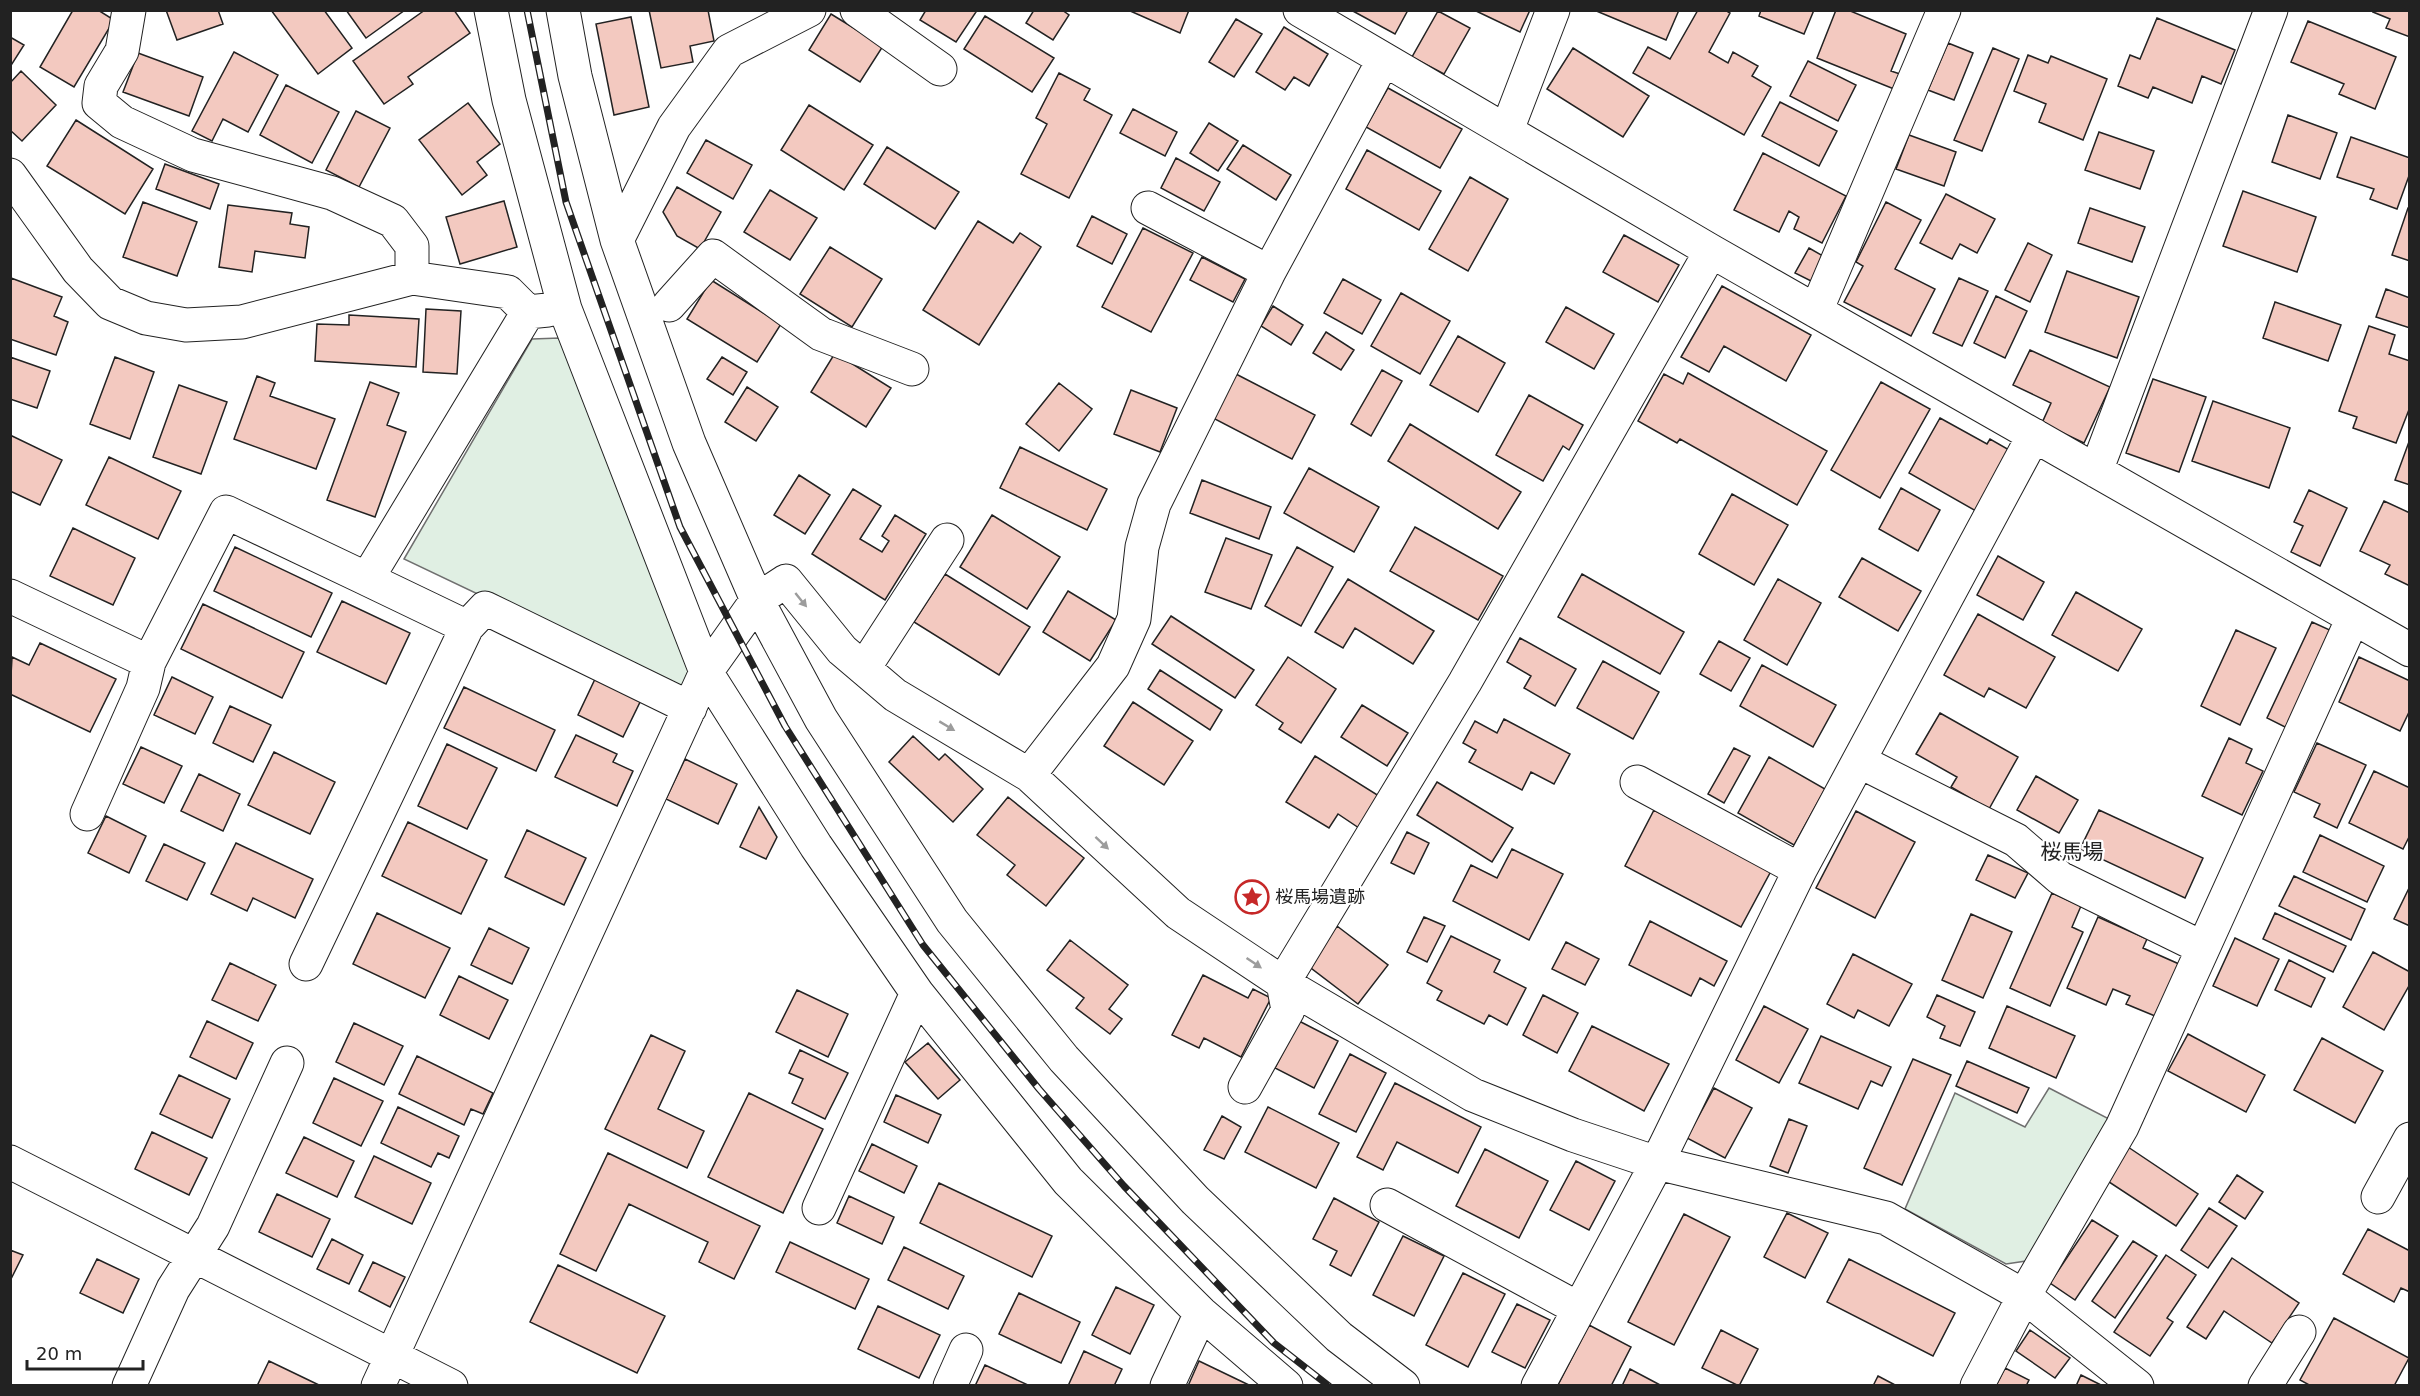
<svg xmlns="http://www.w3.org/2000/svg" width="2420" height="1396" font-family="'DejaVu Sans','Noto Sans JP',sans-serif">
	<rect width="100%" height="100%" fill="#fff"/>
	<path fill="#e0efe3" stroke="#6f6f6f" stroke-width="1.5" d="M560 338 690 668 680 690 404 559 532 339Z
		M2049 1088 2111 1120 2026 1261 2006 1264 1905 1209 1955 1093 2025 1127Z"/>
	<path fill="#f3c9c0" stroke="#222" stroke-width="1.5" d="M73 10H98L114 20 74 87 40 67Z
		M166 10H218L223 24 177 40Z
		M271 10H324L352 48 318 74Z
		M346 10H405L366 38Z
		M425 10H454L470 33 408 77 413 84 384 104 353 61Z
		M649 10H708L714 41 690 46 693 62 661 68Z
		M926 10H973L976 12 956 42 920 20Z
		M1034 10H1062L1069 15 1053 40 1026 23Z
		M1128 10H1189L1180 33Z
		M1351 10H1408L1395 34Z
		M1474 10H1530L1520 32Z
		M1594 10H1679L1666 40Z
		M1698 10H1725L1730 13 1709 52 1728 63 1733 52 1758 66 1752 76 1771 87 1744 135 1633 73 1648 47 1670 59Z
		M1761 10H1814L1804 34 1759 16Z
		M1836 10H1848L1906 34 1891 71 1900 74 1894 89 1817 58Z
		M2374 10H2410V37L2386 28 2390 19 2373 12Z
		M1438 11 1470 28 1444 74 1412 57Z
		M831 14 883 46 860 82 809 50Z
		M985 16 1054 58 1032 92 964 49Z
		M631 17 649 107 614 115 596 24Z
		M2157 18 2235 50 2221 84 2202 76 2192 103 2153 87 2148 98 2118 86 2130 55 2140 59Z
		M1236 19 1262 34 1234 77 1209 62Z
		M2308 21 2396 57 2375 109 2339 94 2344 84 2291 62Z
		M1284 27 1328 54 1309 86 1294 77 1285 90 1256 72Z
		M10 37 24 45 10 67Z
		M1948 43 1973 53 1954 100 1928 90Z
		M1573 48 1649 96 1623 137 1547 89Z
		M1993 48 2019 59 1982 151 1954 140Z
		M234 52 278 75 248 132 223 119 212 141 192 131Z
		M138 53 203 77 189 116 123 92Z
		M2028 55 2048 63 2051 56 2107 79 2083 140 2039 122 2046 104 2014 91Z
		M1808 61 1856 85 1838 121 1790 96Z
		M21 71 56 105 22 141 10 130V83Z
		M1059 73 1090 89 1084 100 1112 115 1069 198 1021 174 1047 124 1036 118Z
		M286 85 339 112 312 163 260 135Z
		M1388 88 1462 129 1440 168 1366 127Z
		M1780 102 1837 131 1819 166 1762 136Z
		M468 103 500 144 477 162 487 175 462 195 419 140Z
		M809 105 873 145 844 190 781 150Z
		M1133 109 1177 132 1165 156 1120 133Z
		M356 111 390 128 359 187 326 170Z
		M2288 115 2337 133 2320 179 2272 162Z
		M76 120 153 169 125 214 47 166Z
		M1209 123 1238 141 1218 171 1190 153Z
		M2099 132 2154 151 2140 189 2085 170Z
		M1909 135 1956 152 1944 186 1896 169Z
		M2351 137 2410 158V173L2397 209 2370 199 2374 189 2337 177Z
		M706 140 752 165 733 199 687 173Z
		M1243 145 1291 175 1276 200 1227 169Z
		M887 147 959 192 935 229 864 184Z
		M1367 150 1441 191 1419 230 1346 189Z
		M1763 153 1846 196 1822 243 1794 229 1799 217 1789 211 1779 232 1734 210Z
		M1176 158 1220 182 1204 211 1161 188Z
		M165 164 219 184 210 209 156 189Z
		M1470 177 1508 199 1468 271 1429 249Z
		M677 187 721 212 700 249 677 236 663 212Z
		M770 190 817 218 790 260 744 232Z
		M2243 191 2316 217 2297 272 2223 246Z
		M1946 194 1995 219 1977 253 1960 244 1952 259 1920 243Z
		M504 201 517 247 460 264 446 217Z
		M143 202 197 222 177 276 123 257Z
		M1886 202 1921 220 1895 269 1935 289 1911 336 1844 302 1863 266 1856 262Z
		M228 205 292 213 290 224 309 227 305 258 255 251 252 272 219 267Z
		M2090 208 2145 227 2132 262 2078 243Z
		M2408 208H2410V261L2392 255Z
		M1092 216 1127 234 1112 264 1077 246Z
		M978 221 1013 243 1020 233 1041 247 979 345 923 310Z
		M1143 228 1193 253 1151 332 1102 307Z
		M1624 235 1679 265 1658 302 1603 272Z
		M2028 243 2052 255 2030 302 2005 290Z
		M830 247 882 279 852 327 800 294Z
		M1809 248 1823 256 1811 281 1795 273Z
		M1202 257 1245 279 1233 302 1190 280Z
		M2067 271 2139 297 2117 358 2045 332Z
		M11 278 62 297 54 316 68 322 56 355 10 339Z
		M1959 278 1988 291 1962 346 1933 333Z
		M1343 279 1381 300 1362 334 1324 313Z
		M711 280 781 324 757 362 687 319Z
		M1722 286 1811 335 1786 381 1724 346 1709 372 1681 357Z
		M2386 289 2410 298V328L2376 317Z
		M1401 293 1450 321 1420 374 1371 346Z
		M1996 296 2027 311 2005 358 1974 343Z
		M2275 302 2341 325 2328 361 2263 338Z
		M1273 306 1303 325 1291 345 1261 326Z
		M1566 307 1614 334 1594 369 1546 342Z
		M426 309 461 311 457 374 423 372Z
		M349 315 419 319 416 367 315 361 317 324 349 325Z
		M2369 326 2395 335 2389 354 2410 361V407L2396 443 2353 428 2357 417 2339 411Z
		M1326 332 1354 350 1341 370 1313 353Z
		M1458 336 1505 363 1478 412 1430 385Z
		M2030 350 2110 387 2084 443 2042 423 2051 403 2013 385Z
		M835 353 891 388 866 427 811 392Z
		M10 357 50 371 37 408 10 399Z
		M115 357 154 372 130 439 90 424Z
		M722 357 747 372 733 395 707 379Z
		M1382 370 1402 381 1371 436 1351 424Z
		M1234 373 1315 415 1292 459 1211 417Z
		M1688 373 1827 451 1797 505 1680 439 1677 443 1638 421 1664 374 1683 384Z
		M257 376 275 383 270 396 335 419 316 469 234 439Z
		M2153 379 2206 397 2179 472 2126 453Z
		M370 382 399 393 387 425 406 432 375 517 327 500Z
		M1881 382 1930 409 1880 498 1831 470Z
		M1059 383 1092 409 1059 451 1026 424Z
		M179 385 227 402 201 474 153 457Z
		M747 387 778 407 756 441 725 422Z
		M1131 390 1177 408 1160 452 1114 434Z
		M1529 395 1583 425 1569 450 1563 446 1543 481 1496 455Z
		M2213 401 2290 428 2269 488 2192 461Z
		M1940 418 1987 444 1990 439 2011 451 1976 511 1909 473Z
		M1410 424 1521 492 1498 529 1388 461Z
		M10 435 62 460 40 505 10 491Z
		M2410 439V485L2395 480Z
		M1020 447 1107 489 1087 530 1000 488Z
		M109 457 181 491 158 539 86 505Z
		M1309 468 1379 507 1354 552 1284 513Z
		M799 475 830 495 805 534 774 515Z
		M1202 480 1271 507 1259 539 1190 513Z
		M1901 488 1940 510 1918 551 1879 529Z
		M853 489 881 506 860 539 882 552 889 541 882 536 895 515 926 534 885 600 812 554Z
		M2309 490 2347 508 2320 566 2291 552 2303 526 2294 522Z
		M1732 494 1788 525 1754 585 1699 554Z
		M2384 501 2410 513V586L2385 574 2390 565 2360 551Z
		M992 515 1060 557 1027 609 960 567Z
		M1415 527 1503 576 1478 620 1390 571Z
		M73 528 135 558 113 605 50 576Z
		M1226 538 1272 555 1251 609 1205 592Z
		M235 547 332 593 311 637 214 591Z
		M1297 547 1333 567 1301 626 1265 606Z
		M1998 556 2044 582 2023 620 1977 595Z
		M1862 558 1921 591 1898 631 1839 597Z
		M945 574 1030 627 999 675 914 622Z
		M1582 574 1684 632 1660 674 1558 617Z
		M1348 579 1434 631 1413 664 1355 628 1343 648 1315 632Z
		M1778 579 1821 603 1787 665 1744 640Z
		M1068 591 1116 620 1090 661 1043 632Z
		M2076 592 2142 629 2118 671 2052 635Z
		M342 601 410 633 386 684 317 652Z
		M203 604 304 652 282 698 181 649Z
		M1978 614 2055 657 2026 708 1989 688 1984 697 1944 675Z
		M1171 616 1254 670 1235 698 1152 644Z
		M2312 622 2332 631 2287 728 2267 718Z
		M2236 630 2276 648 2240 725 2201 706Z
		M1520 638 1576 669 1555 706 1524 688 1531 676 1507 662Z
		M1719 641 1750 658 1731 691 1700 674Z
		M40 643 116 679 90 732 10 694 12 657 29 665Z
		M1288 657 1336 689 1301 743 1279 729 1283 723 1256 705Z
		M2359 657 2410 681V710L2400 731 2339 702Z
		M1603 661 1659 692 1633 739 1577 708Z
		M1762 665 1836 705 1813 747 1740 706Z
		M1160 670 1222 710 1210 730 1148 689Z
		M172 677 213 697 195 734 154 715Z
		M596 677 642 698 623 737 578 715Z
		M464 687 555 730 536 771 444 728Z
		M1133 702 1193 741 1164 785 1104 746Z
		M1362 705 1408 733 1387 766 1341 737Z
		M230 706 271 725 253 762 213 743Z
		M1940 713 2018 757 1989 809 1951 787 1957 777 1916 754Z
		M1504 719 1570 754 1554 784 1531 772 1522 790 1469 762 1476 750 1463 743 1475 721 1497 733Z
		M576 735 617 754 613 762 633 771 617 806 555 777Z
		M913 736 939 760 945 754 983 789 953 822 889 762Z
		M2229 738 2252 749 2246 763 2263 771 2242 815 2202 796Z
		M2317 743 2366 765 2337 828 2314 817 2320 804 2294 792Z
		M447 744 497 768 467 829 418 806Z
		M141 747 182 766 164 803 123 784Z
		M1734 748 1750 756 1724 803 1708 794Z
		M274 752 335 782 310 834 248 805Z
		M1315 756 1379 796 1359 828 1338 814 1329 828 1286 802Z
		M1769 757 1825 789 1794 845 1738 813Z
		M685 759 737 784 718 824 666 799Z
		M2374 771 2410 788V835L2403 849 2349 823Z
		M199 774 240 794 223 831 181 811Z
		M2036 776 2078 800 2059 833 2017 810Z
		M1437 782 1513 828 1492 862 1417 815Z
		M1008 797 1084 858 1046 906 1007 875 1015 865 977 835Z
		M759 807 777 837 766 859 740 847Z
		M1654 810 1771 871 1741 927 1625 866Z
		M2099 810 2203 858 2185 898 2080 849Z
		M1856 811 1915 842 1875 918 1816 888Z
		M106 816 146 836 129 873 88 853Z
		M408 822 487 860 461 914 382 876Z
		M527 830 586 858 564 905 505 877Z
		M1407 832 1429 843 1414 874 1391 863Z
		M2320 835 2384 866 2367 902 2303 872Z
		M236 843 313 879 295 918 253 898 247 911 211 894Z
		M164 844 205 863 187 900 146 881Z
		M1512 849 1563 874 1529 940 1453 901 1471 865 1497 878Z
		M1988 855 2028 873 2015 898 1976 880Z
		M2294 876 2365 909 2351 940 2279 906Z
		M2410 886V926L2394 919Z
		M2052 893 2081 906 2072 927 2083 932 2050 1006 2010 988Z
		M377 913 450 948 425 998 353 964Z
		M2275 913 2346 946 2333 972 2263 939Z
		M1971 914 2012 932 1983 998 1942 980Z
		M1424 917 1445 926 1427 962 1407 952Z
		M2098 917 2147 939 2143 948 2179 964 2155 1016 2126 1004 2130 996 2113 989 2106 1005 2067 988Z
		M1650 921 1727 961 1714 986 1700 978 1691 996 1629 965Z
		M1337 926 1388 965 1358 1004 1307 965Z
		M489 928 529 948 512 984 471 965Z
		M1451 936 1500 960 1494 972 1526 988 1507 1025 1489 1015 1484 1024 1437 1000 1442 991 1427 983Z
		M2235 938 2279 959 2257 1006 2213 986Z
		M1070 940 1128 985 1109 1009 1122 1019 1110 1034 1076 1008 1084 998 1047 970Z
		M1566 942 1599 959 1585 985 1552 969Z
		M2373 952 2410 972V984L2384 1030 2343 1007Z
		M1853 954 1912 984 1889 1026 1858 1010 1854 1018 1827 1004Z
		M2289 960 2325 978 2311 1007 2275 990Z
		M230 963 276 985 258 1021 212 1000Z
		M1203 975 1248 998 1253 989 1271 998 1241 1057 1204 1038 1199 1048 1172 1035Z
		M459 976 508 1000 489 1039 440 1015Z
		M797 990 848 1014 828 1057 776 1032Z
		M1543 995 1578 1013 1557 1053 1523 1035Z
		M1937 995 1975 1012 1960 1046 1940 1038 1945 1026 1927 1017Z
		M1764 1006 1808 1029 1779 1083 1736 1060Z
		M2007 1006 2075 1036 2056 1078 1989 1048Z
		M207 1021 253 1043 236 1079 190 1057Z
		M1299 1021 1338 1041 1314 1088 1275 1068Z
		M354 1023 403 1046 384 1085 336 1062Z
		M1592 1026 1669 1064 1644 1111 1569 1071Z
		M2188 1034 2265 1075 2246 1112 2168 1071Z
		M651 1035 685 1051 658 1109 704 1131 687 1168 605 1129Z
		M1821 1036 1891 1067 1882 1086 1871 1081 1858 1109 1799 1083Z
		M2322 1038 2383 1071 2355 1123 2294 1090Z
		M928 1043 960 1080 938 1099 905 1062Z
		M800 1050 848 1073 825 1119 792 1103 803 1079 789 1073Z
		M1350 1054 1386 1073 1356 1132 1319 1114Z
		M417 1056 493 1093 483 1114 471 1109 464 1125 399 1094Z
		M1913 1059 1951 1075 1902 1185 1864 1168Z
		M1967 1061 2029 1088 2017 1113 1956 1086Z
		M179 1075 230 1099 212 1138 160 1114Z
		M334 1078 383 1101 361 1146 313 1123Z
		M1395 1083 1481 1127 1458 1173 1397 1142 1383 1170 1357 1157Z
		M1714 1088 1752 1108 1725 1158 1687 1138Z
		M749 1093 823 1129 783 1213 708 1177Z
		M896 1095 941 1115 928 1143 884 1122Z
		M398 1107 459 1136 449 1158 438 1153 431 1167 381 1143Z
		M1268 1107 1339 1143 1316 1188 1245 1152Z
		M1222 1116 1241 1127 1224 1159 1204 1150Z
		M1789 1119 1807 1126 1788 1173 1770 1166Z
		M152 1132 207 1158 189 1195 135 1169Z
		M304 1137 354 1161 337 1197 286 1173Z
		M872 1144 917 1166 904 1193 859 1171Z
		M2128 1147 2198 1194 2176 1226 2106 1180Z
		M1485 1149 1548 1181 1519 1238 1456 1206Z
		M608 1153 760 1226 734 1279 699 1262 708 1242 629 1204 596 1271 560 1254Z
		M374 1156 431 1183 412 1224 355 1197Z
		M1576 1161 1615 1181 1589 1230 1550 1210Z
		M2237 1175 2263 1192 2245 1219 2219 1202Z
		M939 1183 1052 1236 1032 1277 920 1223Z
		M277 1194 330 1219 312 1257 259 1232Z
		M849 1196 894 1217 882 1244 837 1223Z
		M1334 1198 1379 1222 1351 1276 1330 1265 1337 1251 1313 1239Z
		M2209 1208 2237 1226 2208 1268 2181 1250Z
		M1787 1213 1828 1233 1805 1278 1764 1257Z
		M1684 1214 1730 1237 1674 1345 1628 1322Z
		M2092 1220 2118 1236 2075 1300 2050 1283Z
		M2368 1229 2410 1251V1292L2401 1288 2394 1302 2343 1274Z
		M1403 1236 1444 1256 1414 1316 1373 1295Z
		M332 1239 363 1255 349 1284 317 1269Z
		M2133 1241 2157 1256 2115 1318 2092 1301Z
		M790 1242 869 1279 855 1309 776 1272Z
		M904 1247 964 1276 948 1309 888 1280Z
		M10 1250 23 1255 10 1281Z
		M2166 1255 2196 1275 2167 1318 2173 1322 2150 1356 2114 1332Z
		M2232 1258 2299 1303 2272 1343 2224 1311 2206 1339 2187 1327Z
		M97 1259 139 1279 123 1313 80 1293Z
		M1849 1259 1955 1313 1933 1356 1827 1302Z
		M373 1262 405 1277 390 1307 359 1291Z
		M558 1265 665 1316 637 1373 530 1322Z
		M1463 1273 1505 1294 1468 1367 1426 1345Z
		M1116 1287 1154 1305 1130 1354 1092 1335Z
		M1019 1293 1080 1322 1061 1363 999 1334Z
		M1517 1304 1550 1320 1525 1368 1492 1352Z
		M878 1306 940 1335 919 1378 858 1349Z
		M2334 1318 2409 1358 2394 1386H2311L2300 1380Z
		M1589 1325 1631 1347 1611 1386H1560L1558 1385Z
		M1721 1330 1758 1349 1739 1386 1702 1368Z
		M2030 1330 2070 1358 2055 1378 2016 1351Z
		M1084 1351 1122 1369 1114 1386H1068Z
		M269 1361 321 1386H257Z
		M1199 1361 1251 1386H1188Z
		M985 1365 1030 1386H975Z
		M2005 1368 2029 1380 2026 1386H1996Z
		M1630 1369 1662 1386H1622Z
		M2081 1375 2103 1386H2076Z
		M1878 1376 1897 1386H1873Z"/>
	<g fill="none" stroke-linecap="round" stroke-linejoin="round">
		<defs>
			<path id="minor" d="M129 10 122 51 101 86 99 103 122 122 193 155 332 193 393 221 412 246V278
				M491 10 509 100 565 309 706 672 816 846 917 993 1068 1181 1201 1313 1286 1386
				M563 10 575 76 617 240 689 443 757 600 821 719 952 921 1064 1059 1195 1200 1339 1337 1403 1386
				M857 10 940 69
				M1300 10 1711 251 2410 650
				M1507 130 1553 10
				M10 175 78 270 110 303 146 318 186 325 242 322 412 278 508 292 528 312 548 310
				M1148 208 1269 272
				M617 240 674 127 729 51 809 10
				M669 305 713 256 821 334 912 369
				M1816 311 1944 10
				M2096 471 2271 10
				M10 596 149 662 226 512 367 579 528 312
				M467 627 485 608 690 708
				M864 668 947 540
				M1859 761 2016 840 2060 878 2203 948
				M1029 775 1113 666 1134 619 1142 547 1154 504 1269 272 1383 61
				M1637 782 1800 870
				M87 814 143 688 149 662
				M306 964 467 627 367 579
				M1245 1087 1288 1010 1283 983 1465 682 1711 251
				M10 1162 451 1386
				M2378 1197 2410 1139
				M1387 1205 1579 1309
				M819 1208 917 993
				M129 1386 173 1289 213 1226 287 1063
				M378 1386 706 672 757 600 786 581 842 650 895 695 1029 775 1178 913 1283 983 1473 1095 1573 1135 1657 1163 1886 1218 2024 1296 2137 1386
				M950 1386 966 1350
				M1167 1386 1201 1313
				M1538 1386 1657 1163 1800 870 2034 435
				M1977 1386 2024 1296 2122 1127 2353 618
				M2265 1386 2299 1332"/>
		</defs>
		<use href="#minor" stroke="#222" stroke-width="35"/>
		<use href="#minor" stroke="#fff" stroke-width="33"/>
		<defs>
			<path id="rail" d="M527 10 566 202 680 527 785 726 923 945 1039 1089 1124 1186 1274 1343 1329 1386"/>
		</defs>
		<use href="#rail" stroke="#222" stroke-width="7"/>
		<use href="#rail" stroke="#fff" stroke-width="4.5" stroke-dasharray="14" stroke-linecap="butt"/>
	</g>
	<defs><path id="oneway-solid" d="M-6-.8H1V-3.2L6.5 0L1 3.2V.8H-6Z" transform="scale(1.5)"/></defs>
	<g fill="#9c9c9c">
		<use href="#oneway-solid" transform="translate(801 600) rotate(51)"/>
		<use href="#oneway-solid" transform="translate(947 726) rotate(31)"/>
		<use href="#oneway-solid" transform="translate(1102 843) rotate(43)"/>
		<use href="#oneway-solid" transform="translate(1254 963) rotate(34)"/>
	</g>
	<defs>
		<symbol id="sight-ring" viewBox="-11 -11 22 22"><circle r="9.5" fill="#fff" stroke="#c62828" stroke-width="1.5"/><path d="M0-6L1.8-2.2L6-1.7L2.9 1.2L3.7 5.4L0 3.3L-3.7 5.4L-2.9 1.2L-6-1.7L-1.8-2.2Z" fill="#c62828"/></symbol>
	</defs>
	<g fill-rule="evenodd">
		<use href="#sight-ring" x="1233" y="878" width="38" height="38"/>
	</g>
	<g text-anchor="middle" stroke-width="4.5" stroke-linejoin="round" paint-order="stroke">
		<g font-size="18" fill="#222" stroke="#fff" text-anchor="start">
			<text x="1275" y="903">桜馬場遺跡</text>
		</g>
		<g font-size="21" fill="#222" stroke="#fff">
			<text x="2072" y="859">桜馬場</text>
		</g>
	</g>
	<rect width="2420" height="1396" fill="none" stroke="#222222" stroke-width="24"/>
	<path d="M27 1360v9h116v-9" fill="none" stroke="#222222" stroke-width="3"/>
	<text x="36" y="1360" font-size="18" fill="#222222" stroke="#ffffff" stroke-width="4.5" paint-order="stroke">20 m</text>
</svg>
